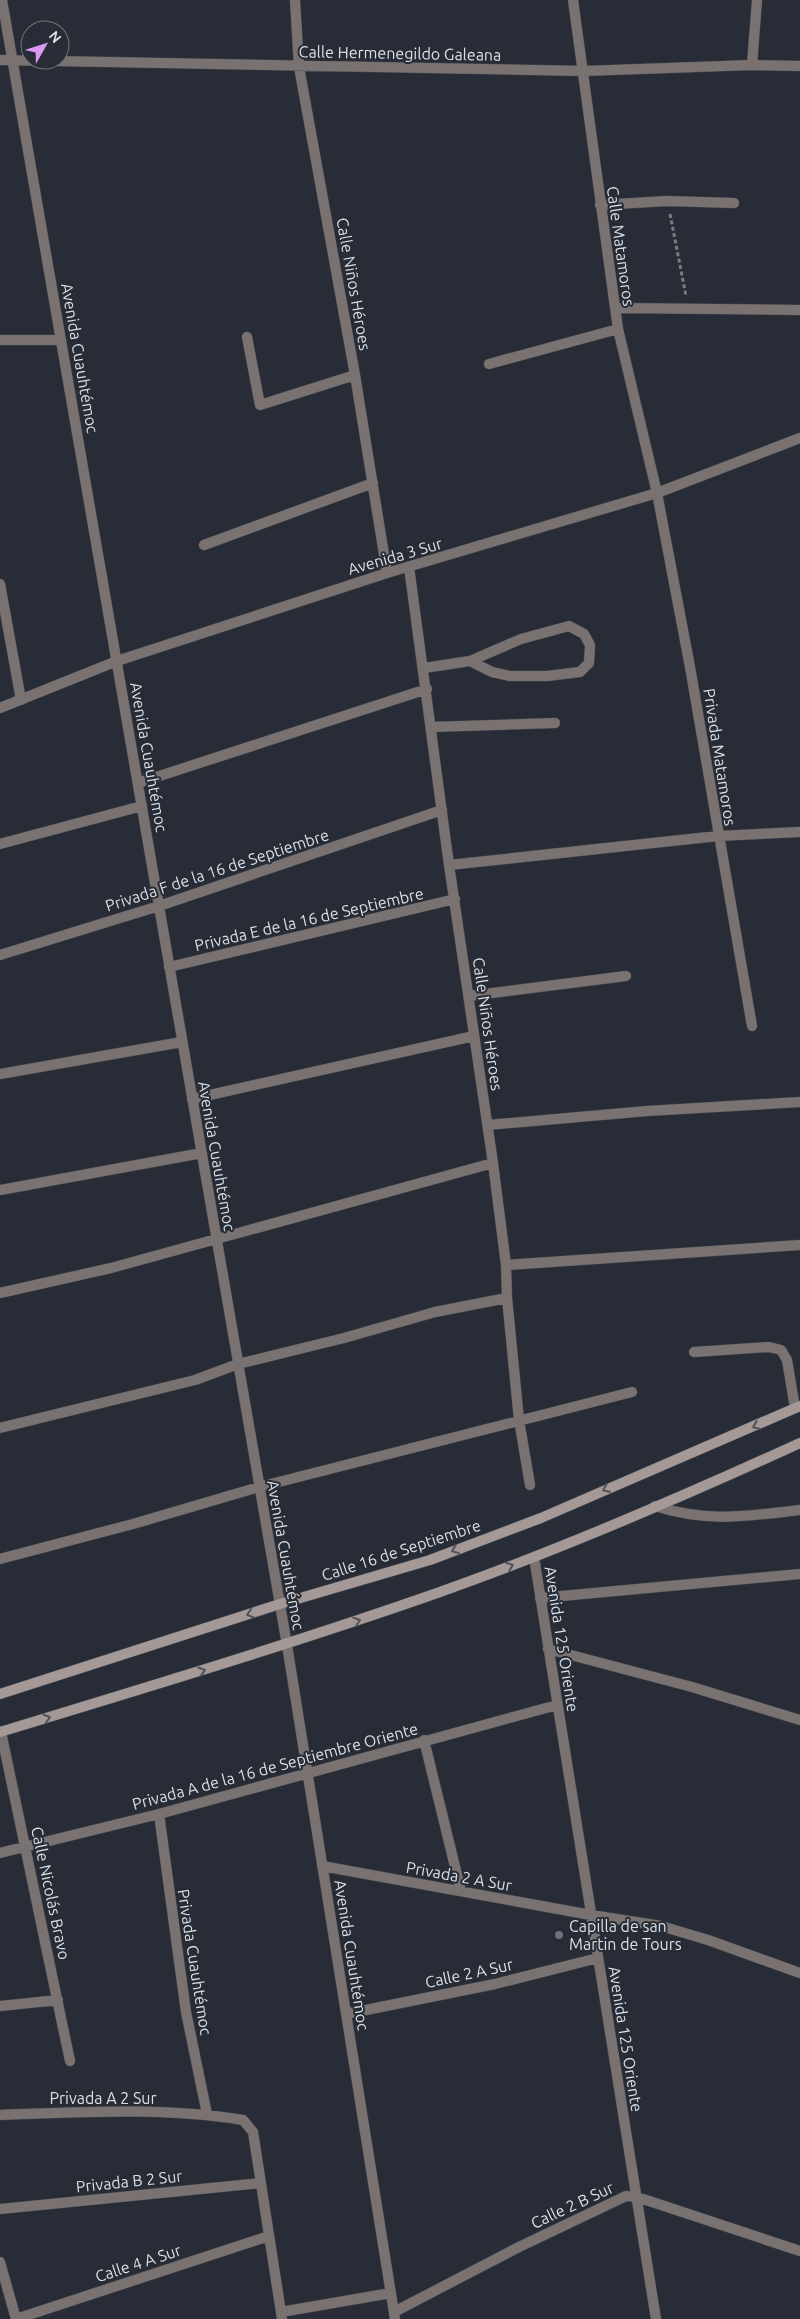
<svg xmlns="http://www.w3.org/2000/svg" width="800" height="2319" font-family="Ubuntu,sans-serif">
	<rect width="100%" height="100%" fill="#272c36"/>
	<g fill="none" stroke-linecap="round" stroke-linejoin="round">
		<defs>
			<path id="service" d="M694 1352 769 1347 781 1350 787 1360 795 1408"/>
			<path id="minor" d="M2 0 287 1645 395 2319
				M295 0 299 67 355 375 387 573
				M573 0 618 329 657 493 690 667 752 1026
				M0 60 583 71 752 65 800 66
				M752 65 757 0
				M600 205 667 201 734 203
				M615 308 799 310
				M247 337 260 405 355 375
				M0 340H61
				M489 364 618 329
				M204 545 373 483
				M409 567 449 865 493 1163 506 1265 507 1298 519 1420 530 1485
				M0 584 21 700
				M424 668 470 661 521 639 569 626 584 634 590 645 589 663 580 672 547 676H510L492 672 470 661
				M431 727 555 723
				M138 783 427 689
				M0 844 142 806
				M449 865 718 836 800 832
				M0 955 159 906 442 810
				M169 967 455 899
				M469 996 626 976
				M0 1074 182 1042
				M192 1099 474 1036
				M488 1125 647 1111 800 1102
				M0 1190 202 1153
				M506 1265 800 1245
				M0 1293 111 1268 493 1163
				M0 1428 195 1380 238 1364 344 1338 435 1312 507 1298
				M655 1506C708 1523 747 1516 800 1510
				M534 1557 656 2319
				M0 1559 133 1524 259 1487 632 1392
				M540 1598 800 1574
				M548 1649 692 1687 800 1720
				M1 1732 70 2061
				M424 1740 461 1891
				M159 1814 186 2012 207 2114
				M0 1853 159 1814 557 1705
				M322 1866 591 1915 661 1926 708 1940 800 1973
				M0 2006 58 2000
				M346 2014 495 1984 598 1958
				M0 2115C81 2112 164 2107 243 2120L253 2132 282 2319
				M0 2209 261 2183
				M0 2262 16 2319
				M281 2312 391 2293
				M394 2312 519 2247 626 2196 637 2197 800 2251
				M16 2319 269 2236"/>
			<path id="tertiary" d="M0 708 117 661 387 573 657 493 800 438"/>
			<path id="secondary" d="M0 1694 280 1604 430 1560 541 1518 800 1406
				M0 1732C147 1687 295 1643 440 1592 562 1549 682 1497 800 1443"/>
		</defs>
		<use href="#service" stroke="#444952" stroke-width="11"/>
		<use href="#minor" stroke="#444952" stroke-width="11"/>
		<use href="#tertiary" stroke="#444952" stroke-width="11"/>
		<use href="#secondary" stroke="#444952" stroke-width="11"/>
		<path stroke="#767b84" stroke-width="3" stroke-dasharray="4 2.5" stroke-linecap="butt" d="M670 214 686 296"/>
		<use href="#service" stroke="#797270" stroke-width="10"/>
		<use href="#minor" stroke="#797270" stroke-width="10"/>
		<use href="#tertiary" stroke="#797270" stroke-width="10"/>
		<use href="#secondary" stroke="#a49996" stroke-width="10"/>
	</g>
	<defs><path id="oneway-chevron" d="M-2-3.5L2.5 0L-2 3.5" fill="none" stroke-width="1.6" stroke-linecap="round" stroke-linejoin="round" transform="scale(1.25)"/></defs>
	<g stroke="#535258">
		<use href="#oneway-chevron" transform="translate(756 1426) rotate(157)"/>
		<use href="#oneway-chevron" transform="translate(606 1489) rotate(156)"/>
		<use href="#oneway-chevron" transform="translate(455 1550) rotate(159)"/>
		<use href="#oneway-chevron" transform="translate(510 1566) rotate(-21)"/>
		<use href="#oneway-chevron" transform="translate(250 1614) rotate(162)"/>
		<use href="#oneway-chevron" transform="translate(357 1621) rotate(-19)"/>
		<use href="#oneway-chevron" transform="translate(202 1671) rotate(-17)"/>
		<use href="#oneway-chevron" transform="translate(47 1718) rotate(-17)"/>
	</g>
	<circle fill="#6b7280" stroke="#272c36" stroke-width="2" cx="559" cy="1935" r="5"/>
	<g text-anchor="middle" stroke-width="4" stroke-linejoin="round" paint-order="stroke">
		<g font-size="16" fill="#dbdfe6" stroke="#272c36">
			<text transform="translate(400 53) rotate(1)" y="6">Calle Hermenegildo Galeana</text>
			<text transform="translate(621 246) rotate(82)" y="6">Calle Matamoros</text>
			<text transform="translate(354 284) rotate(80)" y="6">Calle Niños Héroes</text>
			<text transform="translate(80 358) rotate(80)" y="6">Avenida Cuauhtémoc</text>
			<text transform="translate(395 556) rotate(-16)" y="6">Avenida 3 Sur</text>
			<text transform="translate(149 757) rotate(80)" y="6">Avenida Cuauhtémoc</text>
			<text transform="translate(720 757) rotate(81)" y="6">Privada Matamoros</text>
			<text transform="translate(217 870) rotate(-18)" y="6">Privada F de la 16 de Septiembre</text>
			<text transform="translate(309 919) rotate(-13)" y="6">Privada E de la 16 de Septiembre</text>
			<text transform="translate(488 1024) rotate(82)" y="6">Calle Niños Héroes</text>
			<text transform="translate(217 1156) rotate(80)" y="6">Avenida Cuauhtémoc</text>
			<text transform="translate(401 1550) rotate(-18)" y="6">Calle 16 de Septiembre</text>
			<text transform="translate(286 1555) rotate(80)" y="6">Avenida Cuauhtémoc</text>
			<text transform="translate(562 1639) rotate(81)" y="6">Avenida 125 Oriente</text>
			<text transform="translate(275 1766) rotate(-15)" y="6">Privada A de la 16 de Septiembre Oriente</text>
			<text transform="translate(459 1876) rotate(10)" y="6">Privada 2 A Sur</text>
			<text transform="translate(51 1893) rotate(78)" y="6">Calle Nicolás Bravo</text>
			<text transform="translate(352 1955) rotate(81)" y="6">Avenida Cuauhtémoc</text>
			<text transform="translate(195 1962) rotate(81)" y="6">Privada Cuauhtémoc</text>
			<text transform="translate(469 1973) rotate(-12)" y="6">Calle 2 A Sur</text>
			<text transform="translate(626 2039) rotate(81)" y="6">Avenida 125 Oriente</text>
			<text x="103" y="2104">Privada A 2 Sur</text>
			<text transform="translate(129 2181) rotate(-6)" y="6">Privada B 2 Sur</text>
			<text transform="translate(572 2205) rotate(-25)" y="6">Calle 2 B Sur</text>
			<text transform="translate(138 2263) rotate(-18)" y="6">Calle 4 A Sur</text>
		</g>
		<g font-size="16" fill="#dbdfe6" stroke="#272c36" text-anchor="start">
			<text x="569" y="1932">Capilla de san<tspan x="569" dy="18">Martin de Tours</tspan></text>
		</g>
	</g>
	<g transform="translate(45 45) rotate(51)"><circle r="24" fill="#272c36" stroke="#6f747c"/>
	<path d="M0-4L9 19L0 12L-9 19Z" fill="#dc99f4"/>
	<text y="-8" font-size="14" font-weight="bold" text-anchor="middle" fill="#dbdfe6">N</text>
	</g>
</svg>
